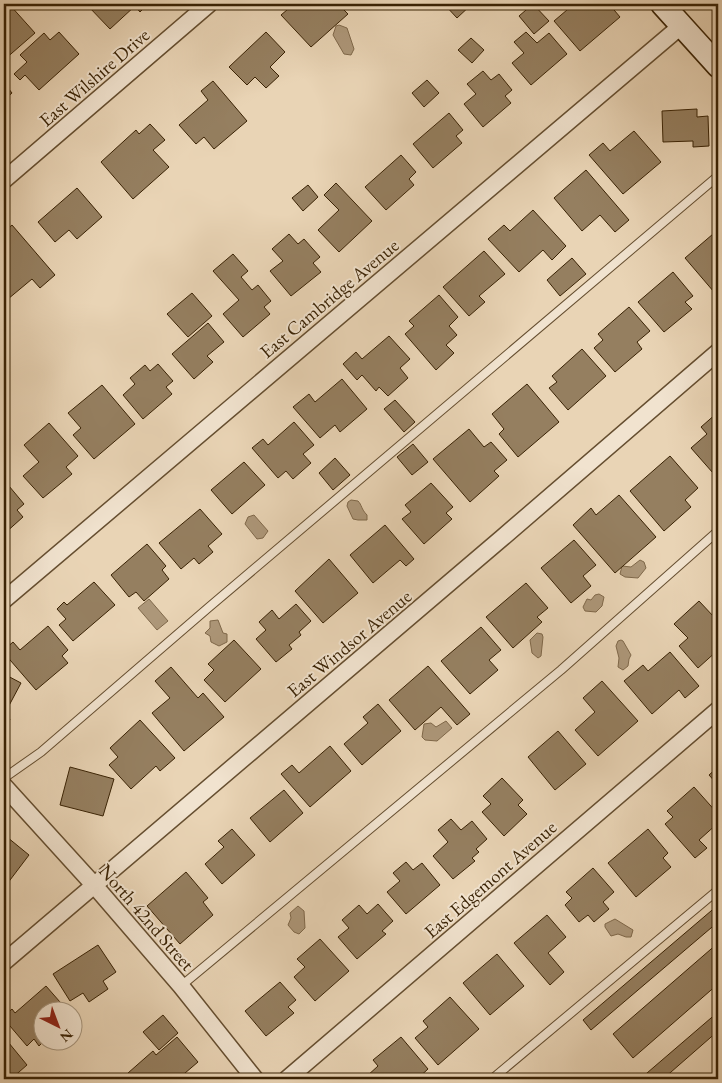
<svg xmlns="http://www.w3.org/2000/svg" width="722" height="1083" font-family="'EB Garamond',serif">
	<rect width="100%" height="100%" fill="#e9d4b5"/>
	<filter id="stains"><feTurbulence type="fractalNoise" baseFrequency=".004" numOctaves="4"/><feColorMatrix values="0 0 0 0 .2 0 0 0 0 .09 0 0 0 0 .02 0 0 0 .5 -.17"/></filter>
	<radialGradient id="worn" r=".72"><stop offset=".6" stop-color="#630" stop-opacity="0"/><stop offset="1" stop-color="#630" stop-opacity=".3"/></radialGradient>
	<path fill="#ad9779" stroke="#7f684a" d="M339 25 347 28 354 49 351 55 344 54 333 35 336 26Z
		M351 500 358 501C362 505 361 509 367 515V520H358L353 519 347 506 348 502Z
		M254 515 268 531 263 538 257 539 245 524 248 517Z
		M640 560 644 562 646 568 638 578 625 577 620 574 622 566 631 567Z
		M599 594 604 597 602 606 596 612 585 611 583 607 587 599 591 600 595 595Z
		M149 599 168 621 157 630 138 608Z
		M218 620 223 633 227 634V642L219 646 211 642 210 636 205 633 210 628V621Z
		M537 633 542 634 543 637 541 656 538 658 532 653 530 640Z
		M621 640 623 641 631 655 629 659 628 666 623 670 618 667 619 658 616 646 618 641Z
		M446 721 452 728 437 741 425 740 422 737 424 724 431 723 436 727Z
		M298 906 304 911 305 928 299 934 294 932 288 925 291 918 290 913Z
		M615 919 633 930 631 937H626L618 934 611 936 605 927V924Z"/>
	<path fill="#957f60" stroke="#392204" d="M4 4H9L35 33 4 60Z
		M91 4H148L140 12 135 6 110 29 88 6Z
		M294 4H351L344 10 348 14 311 47 281 15Z
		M444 4H472L457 18Z
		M533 4 549 21 534 34 519 16Z
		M574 4H609L620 17 580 51 554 21Z
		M59 32 79 54 39 90 25 75 20 80 14 74 27 62 20 55 44 33 50 40Z
		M266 32 285 52 270 67 279 76 266 88 255 77 247 85 229 67Z
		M526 32 537 43 549 33 567 54 531 85 512 63 524 53 514 42Z
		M471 38 484 50 472 63 458 50Z
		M483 71 491 80 499 74 512 90 505 96 511 103 483 127 464 104 476 94 467 84Z
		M427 80 439 93 424 107 412 93Z
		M213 81 247 121 214 149 204 137 196 144 179 125 208 100 201 91Z
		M4 83 12 93 4 100Z
		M4 108 9 114 4 119Z
		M697 109V117L708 116 709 146 693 147V141L663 142 662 111Z
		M449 113 463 130 456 136 462 143 433 168 413 144Z
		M150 124 165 140 153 150 169 167 133 199 101 162 136 130 139 134Z
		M634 131 661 162 623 194 589 155 603 143 610 151Z
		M401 155 416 172 409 179 414 185 386 210 365 187Z
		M586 170 629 220 615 232 600 215 582 231 554 198Z
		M336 183 372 221 339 252 318 230 339 210 324 195Z
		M308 185 318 197 303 211 292 198Z
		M77 188 102 217 77 239 69 230 55 242 38 222Z
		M533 210 566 246 552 260 543 250 519 272 488 239 504 225 510 231Z
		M12 225 55 275 40 288 32 279 8 299 4 294V232Z
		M289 234 298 244 304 239 320 257 313 263 321 272 291 296 270 271 283 261 272 249Z
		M713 234 718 240V289L714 292 685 258Z
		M484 251 505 274 479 296 485 302 469 316 443 287Z
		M233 254 248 271 241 277 252 290 258 285 271 301 264 307 270 314 243 337 223 314 239 300 213 271Z
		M572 258 586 274 560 296 547 280Z
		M673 272 693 296 685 302 692 309 664 332 638 302Z
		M192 293 212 316 188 337 167 314Z
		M439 295 458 317 449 326 457 335 446 345 454 353 436 370 405 334 414 326 409 321Z
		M629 307 650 331 637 342 642 349 615 372 594 348 603 340 598 334Z
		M208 323 224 342 207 356 213 362 194 379 172 354Z
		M389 336 410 359 400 368 408 378 388 396 379 387 376 391 362 375 357 380 343 364 356 352 362 359Z
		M582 349 606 376 568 410 549 388 557 382 552 376Z
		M158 364 173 381 166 387 172 394 143 419 123 395 135 384 130 378 145 365 150 371Z
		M342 379 367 409 340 432 335 425 320 438 293 407 309 394 315 402Z
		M527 384 559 422 518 457 499 434 504 429 492 414Z
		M102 385 135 424 94 459 73 435 81 428 68 413Z
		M395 400 415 422 404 432 384 409Z
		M717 413 718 414V468L713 473 691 448 707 434 701 427Z
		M294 422 314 445 303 454 311 463 293 479 286 471 278 478 252 448 263 439 268 445Z
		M49 423 78 456 66 467 72 474 43 498 23 476 39 462 24 445Z
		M469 429 484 447 491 442 507 460 494 471 499 476 470 502 433 459Z
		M413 444 428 462 412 475 397 457Z
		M670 456 698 488 685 500 691 507 664 531 630 491Z
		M335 458 350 475 333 490 319 473Z
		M244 462 265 485 232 514 211 490Z
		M4 480 24 504 17 510 23 517 4 534Z
		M431 483 453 507 446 513 452 519 424 544 402 519 411 512 405 505Z
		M619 495 656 537 615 573 573 525 591 508 596 515Z
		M200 509 222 534 208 546 213 552 199 564 194 558 181 569 159 543Z
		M385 525 414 559 406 566 400 560 373 583 350 555Z
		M574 540 596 565 583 576 591 586 571 603 541 568Z
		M147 544 166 566 162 570 169 579 144 601 136 592 129 597 111 575Z
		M329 559 358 593 323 623 295 591Z
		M94 582 115 605 73 641 59 625 66 619 57 609 64 602 67 605Z
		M526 583 548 608 537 617 542 622 513 648 486 617Z
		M699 601 714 617 718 613V650L698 668 679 646 688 638 674 624Z
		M296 604 311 621 299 632 301 635 289 645 292 649 276 662 256 639 266 630 259 622 272 610 279 619Z
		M48 626 68 650 62 656 68 663 36 690 4 653V650L13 642 20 650Z
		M481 627 501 650 489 660 498 670 470 694 441 661Z
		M234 640 261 669 225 702 204 680 214 670 208 664Z
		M670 652 699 686 685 698 679 690 652 714 624 681 643 665 648 671Z
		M428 666 470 714 457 725 441 707 415 730 389 700Z
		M171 667 198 698 203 693 224 717 184 751 152 713 170 698 155 681Z
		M4 674 21 683 4 715Z
		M602 681 638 721 598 756 575 730 595 712 583 698Z
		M378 704 401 731 362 765 344 744 368 723 363 717Z
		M4 716 10 719 4 730Z
		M140 720 175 758 160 771 156 766 131 789 109 765 118 757 110 748Z
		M558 731 586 764 555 790 528 757Z
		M330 746 351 771 310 807 281 774 292 765 299 773Z
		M70 767 114 779 103 816 60 805Z
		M718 767V785L709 775Z
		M502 778 523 800 518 805 527 814 504 836 482 812 491 804 483 796Z
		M694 787 718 814V823L699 840 707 848 695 858 665 824 673 817 667 811Z
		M284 790 303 813 270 842 250 818Z
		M451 819 461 830 472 821 487 839 476 849 479 852 472 858 475 861 453 879 433 856 448 842 438 830Z
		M232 829 255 855 222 884 205 864 224 847 218 841Z
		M648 829 668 853 663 858 671 867 636 897 608 863Z
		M7 837 29 855 4 888V841Z
		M406 862 413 870 422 863 440 885 406 914 387 892 400 881 393 873Z
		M593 868 614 892 603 902 609 909 594 922 588 915 579 922 565 905 572 898 566 892Z
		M186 872 208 898 203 902 213 915 180 944 147 906Z
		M378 904 393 921 382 931 386 934 357 959 338 937 349 928 342 920 359 905 367 914Z
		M718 905V922L591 1030 583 1020Z
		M547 915 566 937 548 953 564 972 550 985 514 943Z
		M320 939 349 971 315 1001 294 977 305 967 297 959Z
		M718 943V984L633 1058 613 1034Z
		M98 945 116 972 103 981 108 989 89 1002 83 993 70 1001 53 974Z
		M497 954 524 986 490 1015 463 983Z
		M280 982 296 1000 288 1007 294 1013 266 1036 245 1011Z
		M46 986 67 1010H42V1040H45L39 1046 34 1039 27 1046 4 1019V1016L12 1009 15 1013Z
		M450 997 479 1029 438 1065 415 1038 428 1027 423 1021Z
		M718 1012V1031L663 1079H640Z
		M163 1015 178 1033 159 1050 143 1032Z
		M4 1037 27 1065 11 1079H4Z
		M177 1037 198 1062 178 1079H133L128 1073 153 1051 156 1055Z
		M401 1037 428 1069 417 1079H370L367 1076 378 1066 373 1060Z
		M354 1074 359 1079H347Z"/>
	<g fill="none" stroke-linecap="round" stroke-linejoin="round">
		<defs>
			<path id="service" d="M4 778 41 752 208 608 718 176
				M181 986 561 670 718 531
				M492 1079 718 890
				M716 1079 718 1078"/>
			<path id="minor" d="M4 180 209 4
				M4 600 681 26
				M4 786 94 885 181 986 255 1079
				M4 962 502 538 718 352
				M287 1079 718 710"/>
			<path id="secondary" d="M662 4 718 66"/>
		</defs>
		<use href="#service" stroke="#654e30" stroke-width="10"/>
		<use href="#minor" stroke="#654e30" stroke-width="19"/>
		<use href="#secondary" stroke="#392204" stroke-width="25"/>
		<use href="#service" stroke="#f1e3cf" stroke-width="8"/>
		<use href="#minor" stroke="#f1e3cf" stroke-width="16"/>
		<use href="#secondary" stroke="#f1e3cf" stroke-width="22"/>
	</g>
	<g text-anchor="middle" stroke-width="4" stroke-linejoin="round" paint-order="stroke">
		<g font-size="19" fill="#392204" stroke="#f1e3cf">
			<text transform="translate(94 77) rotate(-41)" y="7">East Wilshire Drive</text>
			<text transform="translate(329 298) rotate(-40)" y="7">East Cambridge Avenue</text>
			<text transform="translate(349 643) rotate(-40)" y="7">East Windsor Avenue</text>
			<text transform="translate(490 879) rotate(-41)" y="7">East Edgemont Avenue</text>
			<text transform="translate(147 917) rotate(49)" y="7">North 42nd Street</text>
		</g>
	</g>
	<rect width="722" height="1083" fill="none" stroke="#e9d4b5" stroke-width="20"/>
	<rect x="5" y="5" width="712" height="1073" fill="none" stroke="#392204" stroke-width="2.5"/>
	<rect x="10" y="10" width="702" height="1063" fill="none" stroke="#392204"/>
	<g transform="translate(58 1026) rotate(138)"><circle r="24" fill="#f1e3cf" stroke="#a7967e"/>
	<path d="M0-4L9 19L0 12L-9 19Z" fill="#8f2418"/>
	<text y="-8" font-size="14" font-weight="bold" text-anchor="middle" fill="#392204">N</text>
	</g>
	<rect width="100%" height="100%" filter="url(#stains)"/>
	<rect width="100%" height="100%" fill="url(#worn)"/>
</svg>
